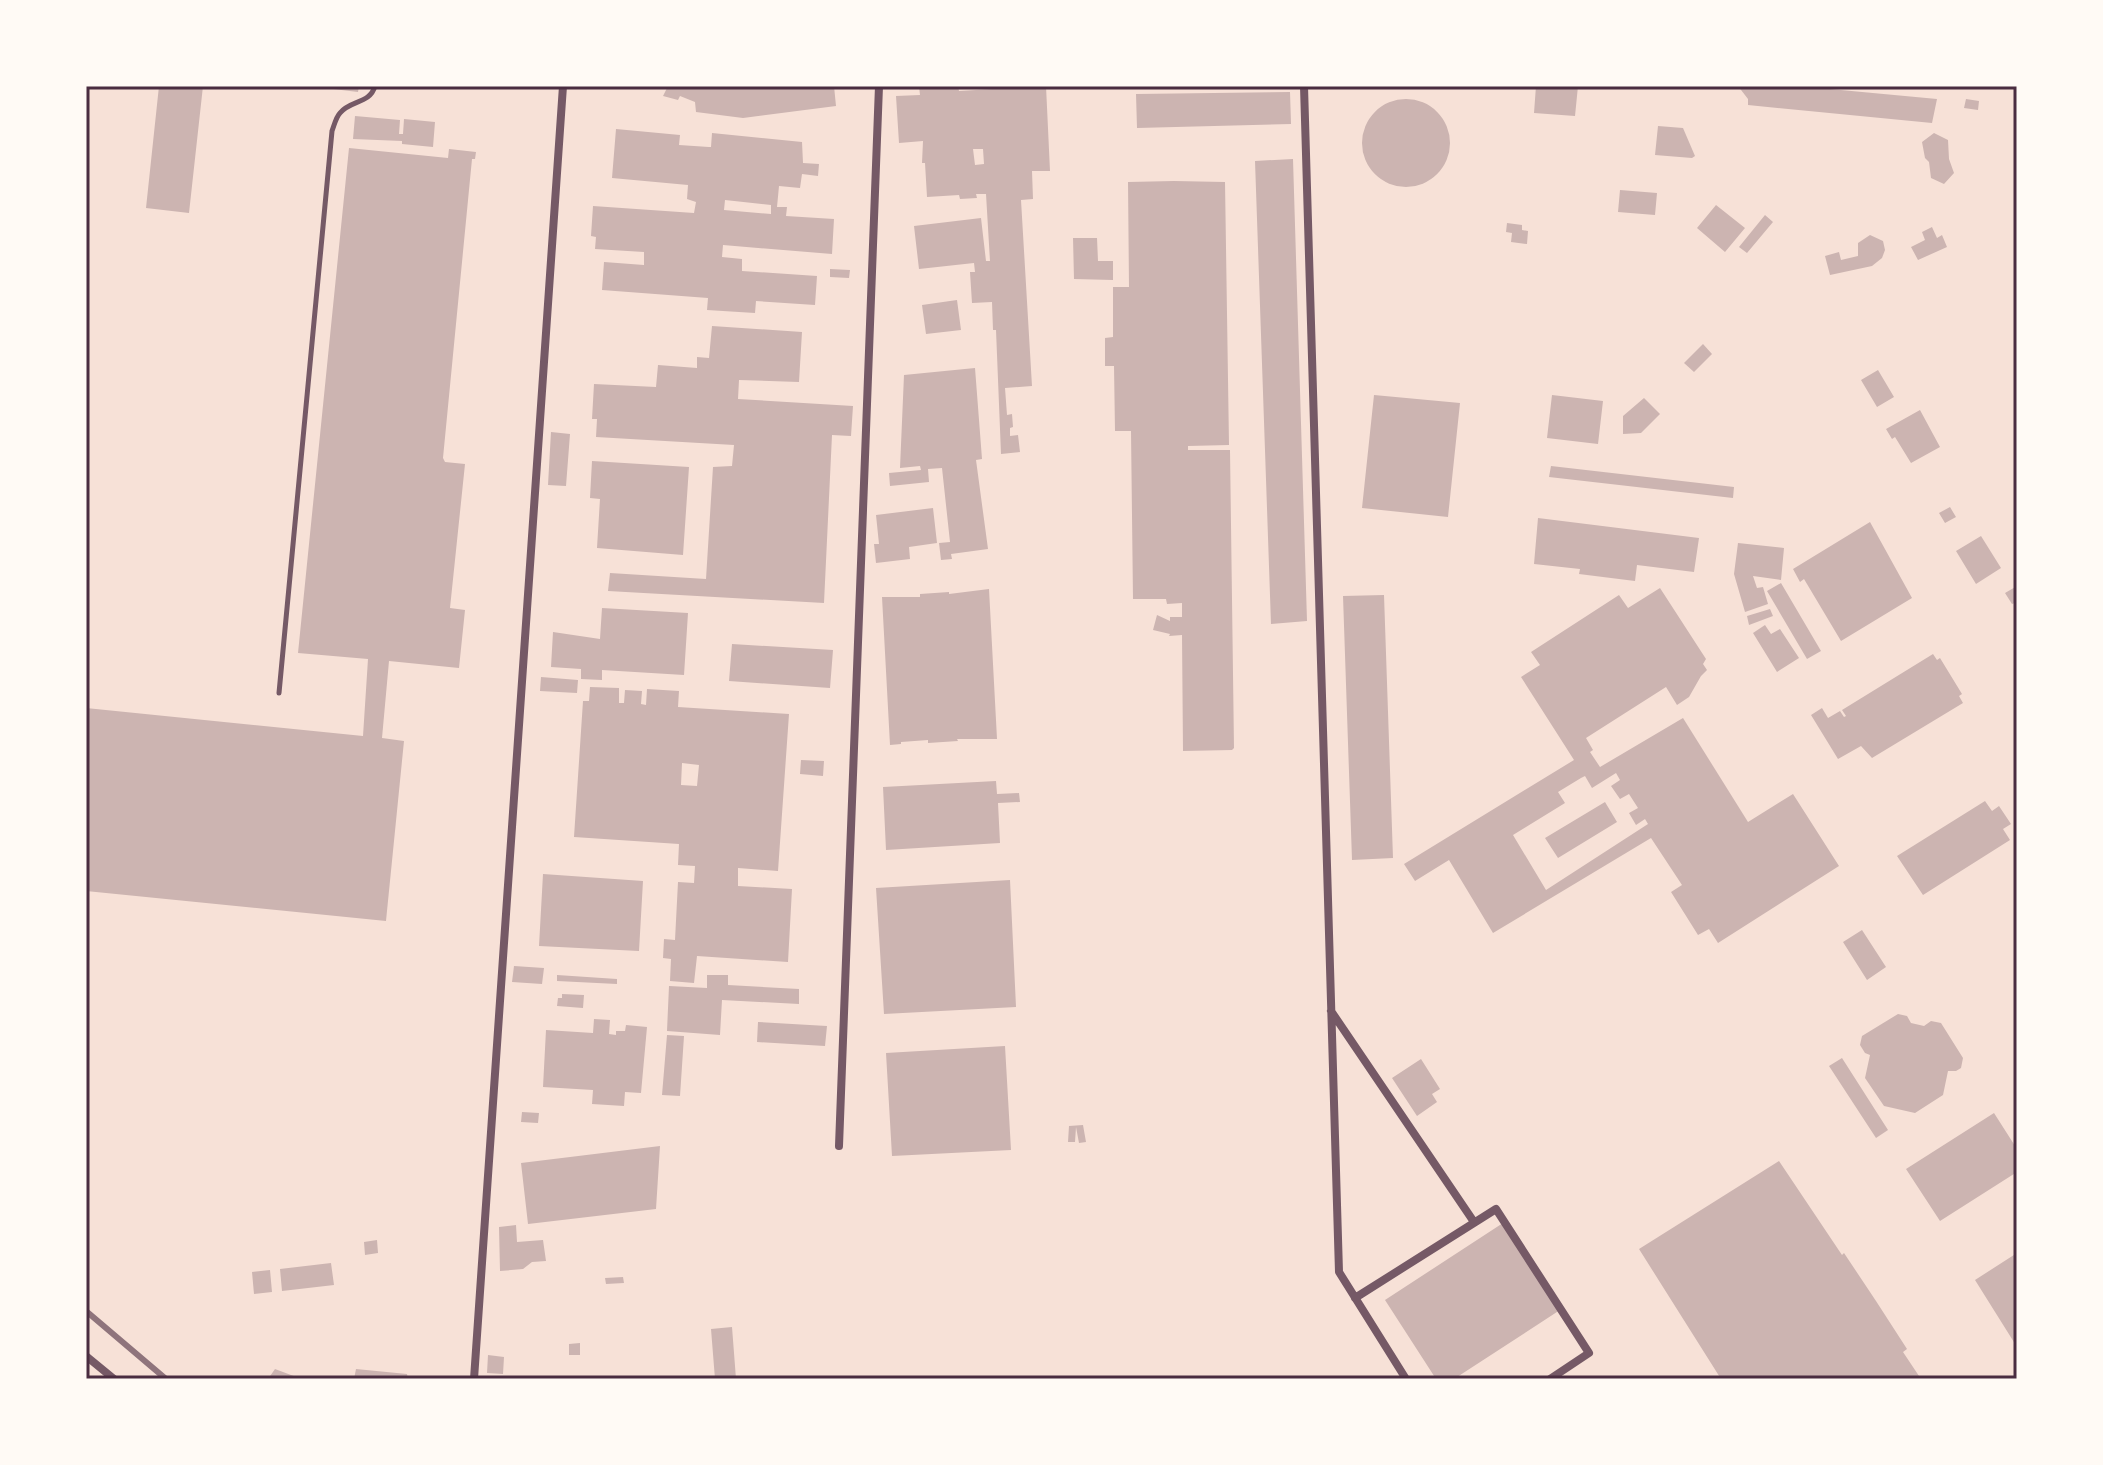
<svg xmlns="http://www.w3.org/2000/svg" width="2103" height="1465" font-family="'Work Sans',sans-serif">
	<rect width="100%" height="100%" fill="#f7e1d7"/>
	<path fill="#ccb4b1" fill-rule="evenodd" d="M159 86H203L189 213 146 208Z
		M325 86H359L358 92 325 88Z
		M668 86H834L836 106 743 118 696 112 695 102 680 96 678 100 663 96Z
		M919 86H958L959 91 1046 86 1050 171H1032L1033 199 1021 200 1032 386 1005 388 1007 415 1012 414 1013 427 1010 428V436L1018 435 1020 452 1001 454 996 330H993L992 302 972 303 970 272H975L974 263 919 269 914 226 981 218 986 261H990L986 194H976L977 198 960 199 959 195 927 197 925 163H922L923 141 899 143 896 96 920 95ZM973 149H983L984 164 975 165Z
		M1536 86H1578L1575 116 1534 113Z
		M1738 86H1798L1937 99 1932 123 1748 105V99Z
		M1290 92 1291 124 1137 128 1136 94Z
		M1362 143a44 44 0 1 1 88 0a44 44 0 1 1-88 0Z
		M1966 99 1979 101 1978 110 1964 108Z
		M355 116 400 120 399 134H403L404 119 435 122 433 147 402 144V141L353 139Z
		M1658 126 1683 128 1695 156 1692 158 1655 155Z
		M616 129 680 135 679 145 709 147H711L712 133 802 142 803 163 819 164 818 176 802 174 800 188 779 186 777 207H787L786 216 834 219 832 254 723 245 722 257 742 259V271L817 276 815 305 756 301 755 313 707 310 708 298 602 290 604 262 644 265V252L595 249 596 237 591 236 593 206 694 213 696 202 687 199 688 185 612 178ZM725 200 771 205V214L724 210Z
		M1934 133 1948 140 1949 159 1954 173 1944 184 1931 178 1929 162 1925 158 1922 142Z
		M349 148 448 158 449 149 476 152 475 159H472L443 458 445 462 465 464 450 608 465 610 459 668 389 661 382 738 404 741 386 921 86 891V708L363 736 368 659 298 653Z
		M1293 159 1307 621 1271 624 1255 161Z
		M1174 181 1225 182 1229 445 1188 446V450H1230L1234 748 1232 750 1183 751 1182 635 1169 636 1170 634 1153 630 1157 615 1170 621V617H1182V603L1167 604 1166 599H1133L1131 431H1115L1114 366H1105V338L1113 337V287H1129L1128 182Z
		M1620 190 1657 193 1655 215 1618 212Z
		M1716 205 1745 228 1725 252 1697 228Z
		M1765 215 1773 222 1747 253 1739 247Z
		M1507 223 1522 225V230L1528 231 1527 244 1511 242 1512 233 1506 232Z
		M1932 227 1937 238 1942 235 1947 247 1918 260 1911 247 1925 240 1922 232Z
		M1870 235 1883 241 1885 250 1882 258 1872 266 1830 275 1825 256 1839 252 1841 260 1858 256V243Z
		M1073 238H1097L1098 261H1113V280L1074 279Z
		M830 269 850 270 849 278 830 277Z
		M957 300 961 330 926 334 922 305Z
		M712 326 802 332 799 382 739 380 738 399 853 406 851 436 832 435 824 603 608 591 610 573 706 579 713 467 732 466 734 445 596 437 597 419H592L594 384 656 387 658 365 697 368V357L709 358Z
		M1703 344 1712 354 1694 372 1684 363Z
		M975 368 982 459 976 460 988 549 951 554 952 559 941 560 939 543 950 542 942 468 928 469 929 482 890 486 889 473 921 470 920 466 900 468 904 375Z
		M1878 370 1894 397 1877 407 1861 380Z
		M1374 395 1460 403 1448 517 1362 508Z
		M1552 395 1603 401 1598 444 1547 438Z
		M1644 398 1660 414 1641 433 1623 434V416Z
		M1920 410 1940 447 1911 463 1895 437 1892 439 1886 429Z
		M551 432 570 434 566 486 548 485Z
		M592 461 689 467 683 555 597 548 600 499 590 498Z
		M1551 466 1734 487 1733 498 1549 477Z
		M1950 507 1956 517 1945 523 1939 513Z
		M933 508 937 543 909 547 910 559 876 563 874 544H879L876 515Z
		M1538 518 1699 538 1694 572 1637 565 1635 581 1579 574 1580 569 1534 564Z
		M1870 522 1912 598 1841 641 1804 579 1800 582 1793 569Z
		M1981 536 2001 568 1976 584 1956 551Z
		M1738 543 1784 548 1781 580 1753 576 1757 588 1763 587 1768 604 1745 612 1734 574Z
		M1781 583 1821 651 1807 659 1767 591Z
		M2017 586V606L2015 603 2012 604 2005 593Z
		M1660 588 1706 659 1703 664 1707 670 1701 676 1689 697 1677 705 1666 687 1586 738 1593 750 1590 752 1600 767 1683 718 1748 822 1793 794 1839 866 1718 943 1709 929 1698 935 1671 892 1682 885 1651 838 1493 933 1449 860 1415 881 1404 864 1574 760 1521 677 1540 665 1531 652 1619 595 1628 608ZM1616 773 1620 780 1611 786 1620 799 1629 794 1638 808 1629 813 1636 825 1645 819 1648 824 1546 890 1513 835 1565 803 1558 792 1581 778 1585 776 1592 788Z
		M989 589 997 739H957L958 741 928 743V740L901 742V744L890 745 882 597H920V594L949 592V594Z
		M1384 595 1393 858 1352 860 1343 596Z
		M602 608 688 613 684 675 602 670V680L581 679V669L551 667 553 632 600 639Z
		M1770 609 1773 616 1749 625 1747 616Z
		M1765 625 1771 634 1780 629 1799 658 1777 672 1753 633Z
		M732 644 833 650 830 688 729 681Z
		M1933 654 1937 660 1940 658 1962 694 1959 696 1963 703 1872 758 1861 746 1838 759 1811 715 1822 708 1828 718 1840 711 1844 717 1846 716 1842 710Z
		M541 677 578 680 577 693 540 691Z
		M590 687 619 688V703H624L625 690 642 691 641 704 646 705 647 689 679 691 678 707 789 714 778 871 738 868V886L792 889 788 962 697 956 694 983 670 981 671 959 663 958 664 939 675 940 678 882 694 883 695 866 678 865 679 844 574 837 583 701H589ZM682 763 699 765 697 786 681 785Z
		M801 760 824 761 823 776 800 774Z
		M996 781 997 794 1019 793 1020 802 998 803 1000 843 886 850 883 787Z
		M1985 801 1992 811 1999 806 2011 824 2003 829 2010 840 1923 895 1897 856Z
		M1605 802 1617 822 1558 858 1545 838Z
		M543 874 643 881 639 951 539 946Z
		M1010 880 1016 1007 884 1014 876 888Z
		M1862 930 1886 967 1867 980 1843 942Z
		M514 966 544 968 542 984 512 982Z
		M557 975 617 979V984L557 981Z
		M707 975H728V985L799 989V1004L722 1000 720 1035 667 1031 669 986 707 988Z
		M562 994 584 995 583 1008 557 1006 558 998H562Z
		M1898 1014 1907 1016 1911 1023 1924 1026 1931 1021 1941 1023 1963 1058 1961 1068 1956 1071H1948L1943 1095 1915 1113 1884 1106 1865 1078 1870 1055 1865 1053 1860 1045 1862 1036Z
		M594 1019 610 1020 609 1034 616 1035V1031H625L626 1025 647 1027 641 1093 625 1092 624 1106 592 1104 593 1090 543 1087 546 1030 593 1033Z
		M758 1022 827 1026 825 1046 757 1042Z
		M667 1035 684 1036 680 1096 662 1095Z
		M1005 1046 1011 1150 892 1156 886 1053Z
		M1842 1058 1888 1130 1876 1138 1829 1066Z
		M1421 1059 1440 1089 1432 1094 1437 1102 1417 1116 1392 1078Z
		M522 1112 539 1113 538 1123 521 1122Z
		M1994 1113 2017 1149V1172L1940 1221 1906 1169Z
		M1083 1125 1086 1142 1079 1143 1076 1127 1075 1142H1068L1069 1126Z
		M660 1146 656 1209 528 1224 521 1163Z
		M1779 1161 1842 1255 1844 1253 1876 1301 1907 1349 1903 1352 1921 1379H1721L1639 1249Z
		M1503 1223 1560 1310 1454 1379H1436L1385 1300Z
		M516 1225 517 1242 543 1240 546 1261 532 1262 523 1269 500 1271 499 1227Z
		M377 1240 378 1253 365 1255 364 1242Z
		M2017 1253V1347L1975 1280Z
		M331 1263 334 1285 282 1291 280 1269Z
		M270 1270 272 1292 254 1294 252 1272Z
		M623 1277 624 1283 606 1284 605 1278Z
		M732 1327 736 1379H715L711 1329Z
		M580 1343V1355H569V1344Z
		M488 1355 504 1357 503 1374 487 1373Z
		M275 1369 299 1378V1379H268Z
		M356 1369 407 1374 408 1379H354Z"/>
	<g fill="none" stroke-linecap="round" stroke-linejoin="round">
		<path stroke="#755966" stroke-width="5" d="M279 693 332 131C334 126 336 117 340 113 350 100 370 104 375 86"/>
		<path stroke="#755966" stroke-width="8" d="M1304 86 1339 1272 1406 1379
			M1331 1011 1474 1222
			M839 1146 879 86
			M1355 1298 1496 1209 1589 1353 1550 1379
			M86 1356 114 1379
			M474 1379 563 86"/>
		<path stroke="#8f747c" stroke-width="6" d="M86 1311 166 1379"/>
	</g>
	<rect width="2103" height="1465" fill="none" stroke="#fffaf5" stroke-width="176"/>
	<rect x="88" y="88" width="1927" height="1289" fill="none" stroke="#4a2c40" stroke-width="3"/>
</svg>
